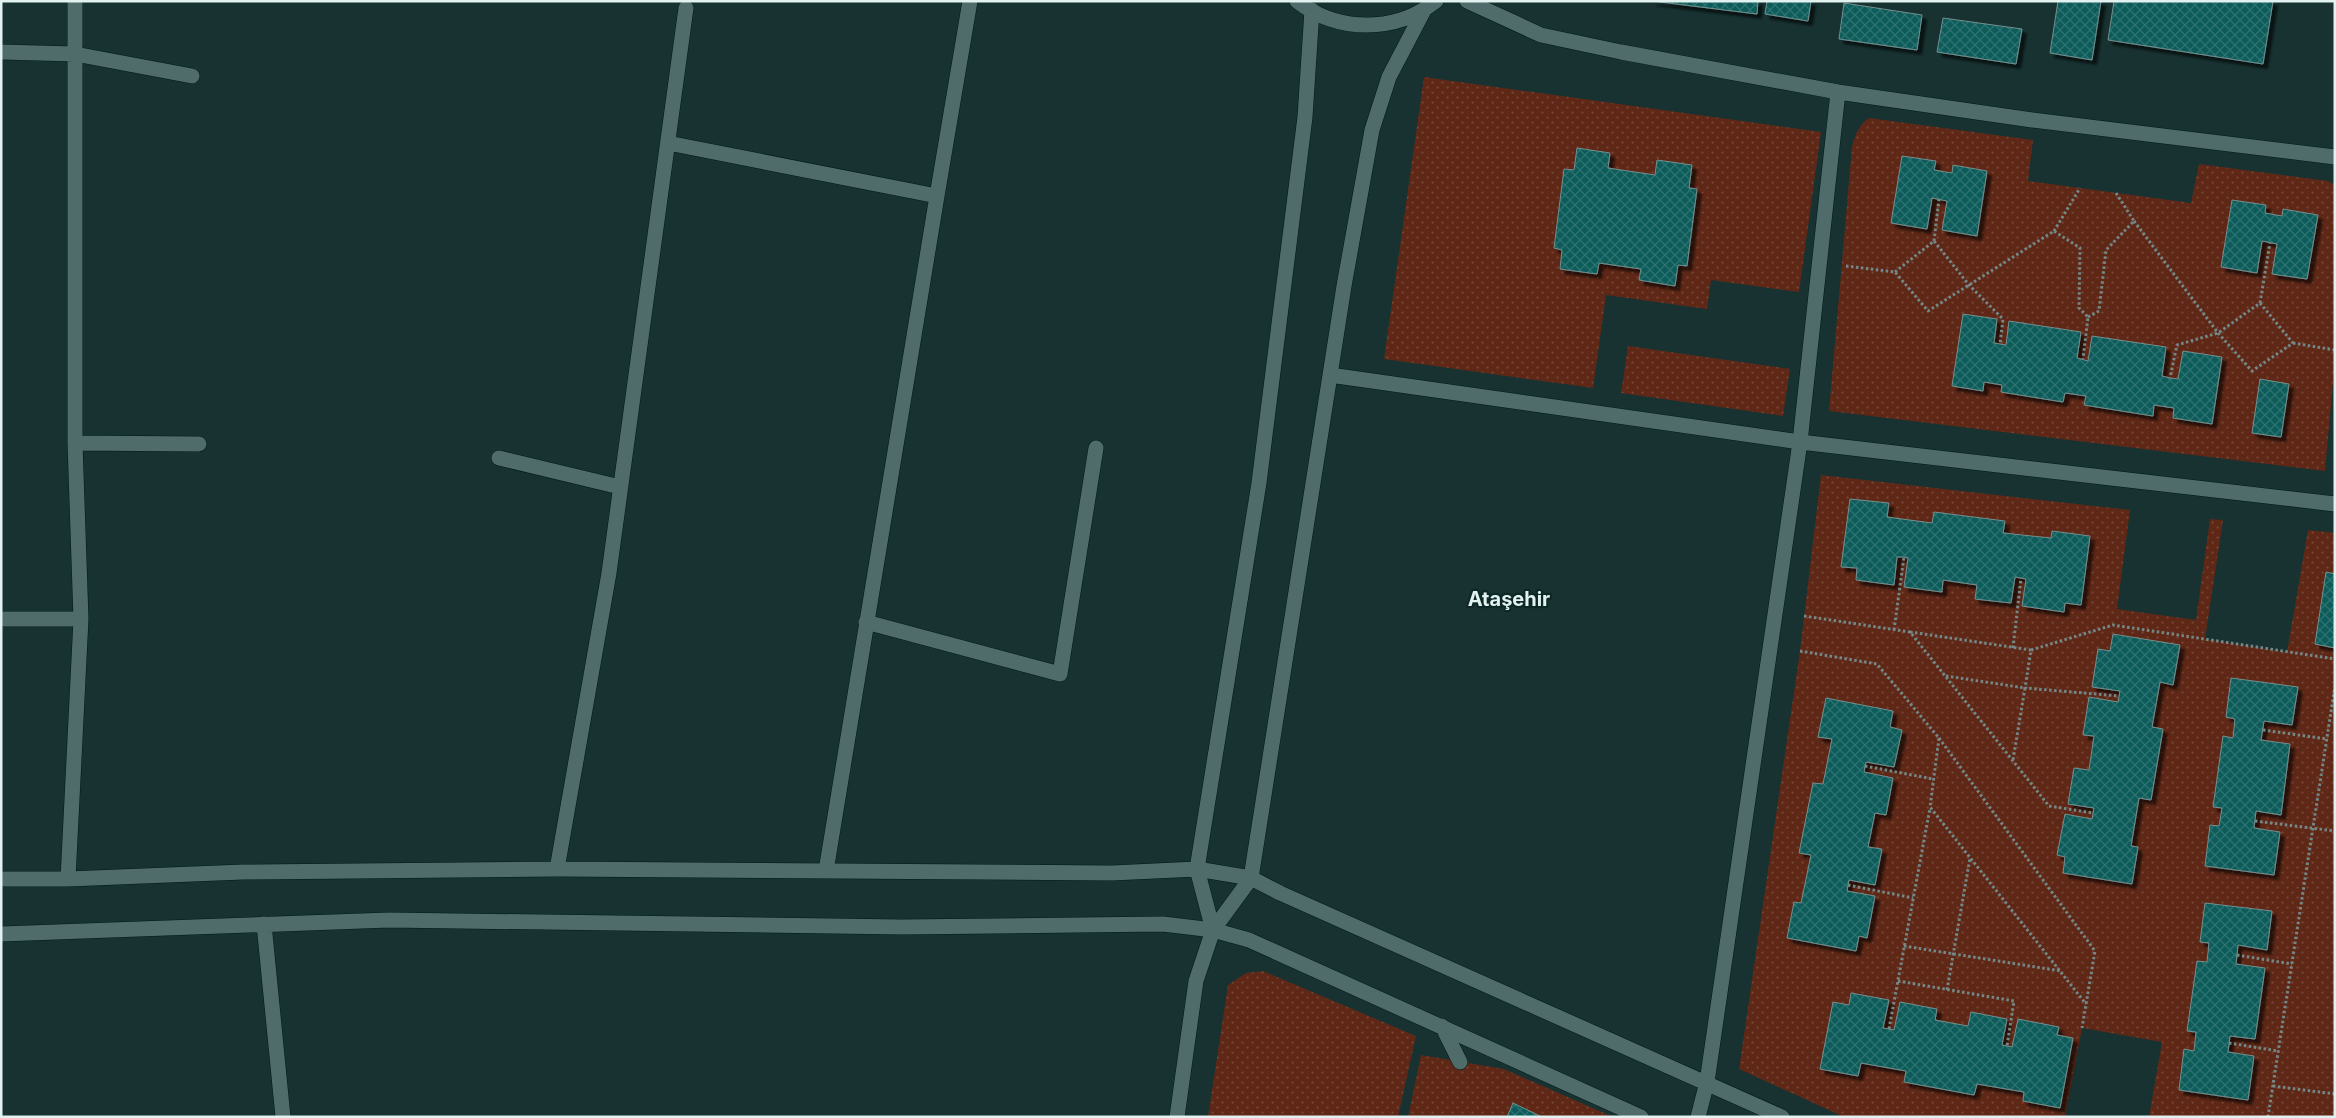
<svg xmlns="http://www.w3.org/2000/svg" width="2336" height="1118" font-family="Inter,sans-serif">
	<defs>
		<pattern id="grass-dots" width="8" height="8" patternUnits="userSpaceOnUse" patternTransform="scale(1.25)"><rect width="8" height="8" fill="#5f2716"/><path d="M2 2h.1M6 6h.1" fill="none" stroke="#764738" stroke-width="1.8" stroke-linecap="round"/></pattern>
		<pattern id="building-cross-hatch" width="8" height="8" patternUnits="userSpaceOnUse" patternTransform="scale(1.25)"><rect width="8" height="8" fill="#0b5b5a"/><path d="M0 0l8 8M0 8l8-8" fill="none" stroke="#2e7372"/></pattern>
		<filter id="shadow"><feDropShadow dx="4.5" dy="4.5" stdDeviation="1" flood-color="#0009"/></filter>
	</defs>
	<rect width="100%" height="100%" fill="#173231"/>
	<path fill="url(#grass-dots)" fill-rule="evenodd" d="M1424 77 1821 132 1799 292 1711 280 1707 309 1606 295 1593 388 1384 359ZM1577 148 1610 153 1608 168 1655 175 1657 160 1692 165 1689 188 1696 189 1675 286 1639 281 1641 269 1599 263 1597 274 1560 269 1562 250 1554 248 1564 170H1574Z
		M1869 118 2033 140 2028 181 2191 203 2199 164 2328 181 2335 185V360L2325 471 1829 411 1852 147C1855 135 1858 126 1869 118Z
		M1628 346 1790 369 1783 416 1621 393Z
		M1821 475 2130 510 2117 609 2196 620 2210 519 2223 520 2205 639 2287 652 2308 530 2335 533V1117H2149L2162 1042 2082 1028 2065 1117H1844L1739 1069 1800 651Z
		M1263 971 1416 1036 1398 1117H1208L1228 985 1246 973Z
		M1421 1055 1504 1069 1613 1117H1408Z"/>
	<path fill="url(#building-cross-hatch)" stroke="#73908f" filter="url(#shadow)" d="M1652 1H1758L1757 14Z
		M1767 1H1811L1808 21 1765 14Z
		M2058 1H2101L2092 60 2050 53Z
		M2114 1H2273L2263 64 2108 40Z
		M1844 3 1922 15 1917 50 1839 39Z
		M1943 18 2022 29 2016 64 1937 52Z
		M1577 148 1610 153 1608 168 1655 175 1657 160 1692 165 1689 188 1697 189 1687 266 1678 265 1675 286 1639 280 1641 269 1599 263 1597 274 1560 269 1562 250 1554 248 1564 169 1574 170Z
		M1902 156 1936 161 1934 170 1952 173 1953 165 1987 171 1977 236 1942 230 1947 201 1932 198 1927 229 1891 223Z
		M2232 200 2266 205 2265 213 2282 216 2283 209 2318 215 2307 279 2272 274 2277 244 2262 241 2257 273 2221 267Z
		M1963 314 1997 319 1994 343 2006 345 2009 321 2081 332 2077 358 2088 361 2092 336 2166 347 2162 376 2170 378 2178 379 2183 351 2222 357 2212 424 2173 418 2174 408 2154 405 2153 416 2084 405 2086 396 2065 393 2063 402 2001 392 2002 385 1984 382 1983 391 1952 386Z
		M2260 379 2289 384 2281 437 2252 433Z
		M1850 499 1889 503 1887 517 1932 523 1934 512 2005 521 2003 533 2051 538 2052 531 2090 536 2081 605 2065 603 2064 612 2022 606 2026 579 2015 577 2011 603 1975 599 1977 585 1943 580 1942 592 1904 587 1908 558 1904 557H1897L1894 585 1856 580 1857 568 1841 567Z
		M2326 572 2335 574V648L2315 644Z
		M2113 634 2180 645 2173 685 2160 682 2152 727 2163 729 2151 800 2139 798 2131 846 2138 847 2132 884 2063 873 2065 857 2057 855 2065 814 2092 819 2094 808 2068 804 2074 768 2089 770 2094 736 2083 735 2089 697 2118 702 2120 691 2092 687 2098 649 2110 651Z
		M2231 678 2298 687 2292 725 2264 721 2261 740 2290 744 2281 815 2256 811 2254 828 2280 832 2274 875 2205 866 2210 825 2219 826 2222 808 2213 807 2223 736 2233 738 2235 719 2226 717Z
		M1826 698 1893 711 1890 727 1902 730 1894 767 1866 762 1865 766 1864 772 1893 778 1886 815 1875 813 1868 847 1882 849 1875 885 1849 880 1848 885 1847 891 1875 896 1867 938 1859 936 1856 951 1787 938 1794 902 1801 903 1811 855 1799 853 1813 783 1823 784 1832 739 1818 737Z
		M2205 903 2272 911 2267 950 2238 945 2236 964 2265 968 2255 1039 2230 1036 2228 1052 2254 1056 2248 1100 2179 1090 2184 1049 2194 1051 2196 1032 2187 1031 2197 961 2207 962 2209 943 2200 942Z
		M1851 993 1889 1000 1883 1028 1894 1030 1900 1002 1937 1009 1935 1020 1968 1026 1971 1012 2007 1019 2002 1045 2012 1047 2018 1019 2059 1027 2057 1035 2073 1038 2060 1108 2023 1101 2024 1092 1977 1084 1974 1095 1904 1082 1906 1071 1861 1063 1858 1076 1820 1069 1833 1002 1849 1005Z
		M1513 1103 1542 1117H1507Z"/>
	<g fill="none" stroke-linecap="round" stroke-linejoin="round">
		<defs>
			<path id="minor" d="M1297 1C1338 33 1396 33 1436 1
				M1467 1 1541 35 1621 52 1838 92 2032 120 2335 157
				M1 52 75 54 192 76
				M668 143 937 196 970 1
				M1330 375 1800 442 1838 92
				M75 443 199 444
				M499 458 620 487
				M1 619H81L75 443V1
				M866 622 1060 674 1096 448
				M557 869 609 573 686 8
				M826 871 937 196
				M1 879H68L243 872 557 869 1112 873 1197 869 1251 878 1280 893 1782 1117
				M68 879 81 619
				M264 924 283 1117
				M1213 930 1197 869 1259 483 1305 117 1312 10
				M1 934 389 920 902 927 1163 924 1213 930 1249 940 1641 1117
				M1442 1026 1460 1062
				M1177 1117 1196 981 1213 930 1251 878 1344 286 1372 130 1389 77 1423 12
				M1698 1117 1707 1082 1800 442 2335 504"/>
		</defs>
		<use href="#minor" stroke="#001919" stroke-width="16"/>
		<path stroke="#738988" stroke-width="3" stroke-dasharray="2.5 2.5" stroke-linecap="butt" d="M2134 221 2218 333 2252 371 2293 343 2260 303 2218 333 2177 345 2170 378
			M2054 231 2080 188
			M1934 241 1939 199
			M1846 266 1895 272 1928 311 2054 231 2080 248 2079 308 2088 317 2083 359
			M1895 272 1934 241 1969 285 2003 319 2000 344
			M2260 303 2270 243
			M2088 317 2099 311 2106 250 2134 221 2116 193
			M2293 343 2335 350
			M1804 616 1910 632 2049 806 2093 813
			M1894 630 1904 557
			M1910 632 2031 650 2025 688 2119 696
			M2013 648 2021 578
			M2031 650 2113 625 2335 659
			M1800 651 1877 664 1939 738 1930 807 2086 1004
			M1946 676 2025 688 2013 760
			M2263 730 2327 739
			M1939 738 2095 951 2082 1028
			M1865 766 1933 779
			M2255 821 2335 831
			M1848 885 1913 898
			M1904 946 2061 971
			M2237 955 2292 964
			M1898 981 2014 1001 2007 1046
			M1947 990 1970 858
			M1889 1029 1930 808
			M2229 1043 2278 1051
			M2273 1086 2335 1094
			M2268 1117 2335 686"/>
		<use href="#minor" stroke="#4f6b6a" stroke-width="15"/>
	</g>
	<g text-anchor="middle" stroke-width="4.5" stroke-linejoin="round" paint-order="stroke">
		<g font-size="20" font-weight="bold" fill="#e2f2f1" stroke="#0d2827">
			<text x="1509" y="606">Ataşehir</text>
		</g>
	</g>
	<rect width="2336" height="1118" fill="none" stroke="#e2f2f1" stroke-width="5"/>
</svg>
